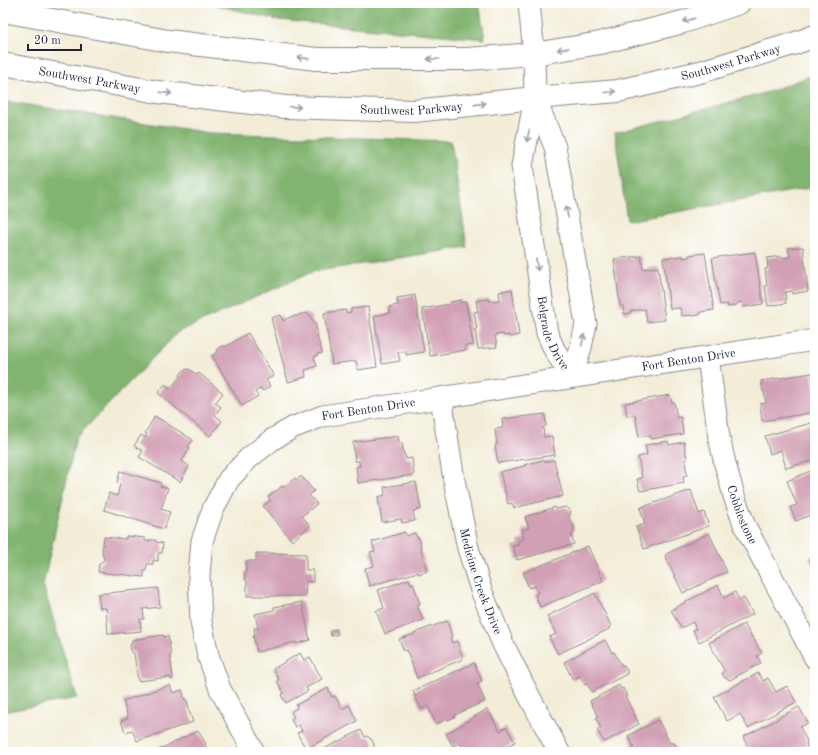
<svg xmlns="http://www.w3.org/2000/svg" width="818" height="755" font-family="'Old Standard TT',serif">
	<rect width="100%" height="100%" fill="#fff"/>
	<filter id="ink" filterUnits="userSpaceOnUse"><feTurbulence type="fractalNoise" baseFrequency=".025" numOctaves="2"/><feDisplacementMap in="SourceGraphic" scale="8" xChannelSelector="R" yChannelSelector="G"/><feConvolveMatrix kernelMatrix="1 2 1 2 8 2 1 2 1" color-interpolation-filters="sRGB"/></filter>
	<filter id="wash" filterUnits="userSpaceOnUse"><feTurbulence type="fractalNoise" baseFrequency=".012" numOctaves="4" result="noise"/><feDisplacementMap in="SourceGraphic" scale="16" xChannelSelector="R" yChannelSelector="G"/><feGaussianBlur stdDeviation="0.9" result="paint"/><feColorMatrix in="noise" values="0 0 0 0 0 0 0 0 0 0 0 0 0 0 0 0 0 1.4 0 .05"/><feComposite in="paint" operator="in"/></filter>
	<g filter="url(#wash)">
		<rect width="100%" height="100%" fill="#f3edd8"/>
		<path fill="#81b46f" stroke="#526b55" d="M207 3H479L485 39 278 20Z
			M815 74V187L627 221 615 133 768 92Z
			M3 101 210 133 451 141 467 247 312 272 178 332 76 438 43 585 77 698 3 712Z"/>
		<g id="blocks">
			<path fill="#d2a0b5" d="M803 247 808 291 792 294V291L785 292 786 303 768 306 765 286H767L765 269 768 268 767 258 780 256V258L790 257 788 248Z
				M812 249H815V266H814Z
				M755 252 763 304 743 307 742 302 737 303V305L728 307V304L720 305 712 258Z
				M705 253 714 310 700 312V315L691 316V315L682 316 680 308 670 309 663 258 683 256V258L689 257V255Z
				M641 256 643 269 658 267 665 320 647 322 645 309 630 311 631 313 624 314 623 306H620L614 259Z
				M512 289 519 335 509 337V335L504 336 503 334 495 335 497 347 478 349 475 329H477L474 312 478 311 476 301 489 299V301L500 300 499 292Z
				M415 295 424 352 406 355V351L398 352 400 361 382 364 374 316 390 313 389 307 398 305 397 298Z
				M461 300V303L466 302 473 345 465 346 466 350 430 356 422 309 450 304V302Z
				M368 307 377 367 358 370 356 361 332 364 324 313 346 310V313L351 312V309Z
				M306 313 311 316 313 323H315L318 335 317 336 322 353 317 354V356L314 357 317 366 305 370 306 377 288 382 271 318 281 315 283 321 288 318 293 316H298V315Z
				M248 333 274 376 266 380 270 386 263 391 261 388 255 392 258 396 242 406 212 356 217 352 218 349 223 346H227Z
				M189 369 197 375 199 373 223 393 215 403 221 407 215 415 222 421 210 436 158 393 165 384 170 389 180 377V375L184 370Z
				M812 373 815 390V412L762 421 760 404 766 403 764 392H763L761 381Z
				M670 395 672 403 674 402 677 418 681 417 683 434 651 439 650 435 639 437 635 414 627 416 625 403Z
				M545 414 546 426 543 427 544 437 552 436 555 455 498 463 495 445H497L495 429 503 428 502 419Z
				M155 416 193 440 188 447 190 448 182 461 189 466 180 482 139 457 143 451 134 446 141 435 145 438 147 434 145 433Z
				M815 422V460L786 468 781 450 770 454 765 436Z
				M398 436 399 443H402L404 455H405L406 459 412 458 414 475 358 483 356 467 360 466 359 461H355L353 442Z
				M668 441 669 445 684 442 687 460H685L687 475 683 476 684 483 640 491 637 479 642 478 638 457 647 455 645 445Z
				M543 460 544 462 554 460 563 496 514 508 512 503 508 504 500 472 525 466 524 465Z
				M815 469V513L796 521 790 507 797 505 787 481Z
				M120 471 161 483 160 486 168 488 161 509 170 512 164 529 104 510 109 493 117 496 120 484 117 483Z
				M301 476 314 491 309 495 317 504 302 516 310 526 292 541 263 506 271 500 268 497 275 491V492L282 486 283 488 295 478 297 480Z
				M416 482 421 509 413 511 415 521 402 523 401 519 382 522 378 497 385 495 384 487Z
				M691 490 699 514 704 512 709 526 644 549 636 527 645 524 640 508Z
				M555 507 556 509 565 507 569 509 571 511 569 518 573 524 574 528 573 534 571 535 574 544 517 560 513 546 519 545 518 541 524 539 522 530 529 528 525 517Z
				M405 532 406 536 415 533 417 538H419L421 546H420L427 571 418 574V572L369 586 365 568 374 566 370 552 375 551 372 542Z
				M709 533 727 572 683 593 665 556 666 555V554Z
				M126 536 145 538V541H150V540H156V542L163 543 162 553H158V561L153 560V564H147L146 571H144V577L98 572 99 564 103 561 104 559 102 553 104 537 126 539Z
				M588 546 603 581 540 607 535 594 538 593 535 586 529 588 523 573Z
				M256 553 306 554V570H313V582L306 581 305 596H247V581L245 580V572H246V561H256Z
				M815 555V568L814 569 809 558Z
				M409 579 411 584 413 583 420 604 417 605 423 620 385 634 376 611 384 608 378 590Z
				M718 585 724 598 735 592 739 600 744 598 753 614 699 642 693 630 696 629 693 622 681 628 671 610Z
				M158 588 160 607 143 609 144 619H140L141 631 108 634 106 608H100L98 594Z
				M595 593 611 626 609 627V629L558 654 549 637 556 634 547 616Z
				M302 602 310 640 296 644V642L257 652 253 636H255L254 628H258L255 614 274 610V607Z
				M447 621 452 637 450 638 452 643 457 641 463 659 417 678 407 650 404 651 399 639 415 634 414 633Z
				M744 624 762 653 757 656 761 663 730 680 725 678 722 674 724 670 709 643Z
				M336 629 338 634 331 636 330 631Z
				M163 635 164 637 168 636 171 655H170L173 679H170V677L138 681 134 653 131 651 130 645 132 643V640Z
				M605 640 612 653 614 652 621 665 624 666 627 670V674L592 692 587 684 585 685 580 676 573 680 564 662Z
				M300 653 304 660 310 657 322 679 306 688 308 691 286 703 281 695 284 693 277 681 279 680 273 669Z
				M474 663 482 681 477 683 485 701 455 715V717L448 720 447 719 436 724 428 706 421 709 413 691Z
				M758 673 763 681 768 678 776 692 787 686 796 702 748 728 740 714 727 721 714 697Z
				M170 685 173 693 182 690 185 700 186 699 189 707 188 708 193 722 137 741 132 730 125 732 121 721 128 718 123 701Z
				M619 685 621 689 623 688 627 696H625L639 724 604 742 597 730 601 728 596 718 598 716 590 701Z
				M328 688 332 697 335 696 342 709 349 705 357 721 306 749 297 733 302 731 299 725 295 727 291 719 294 717 291 712 297 708 296 705Z
				M799 707 808 723 800 727 807 741 806 742 807 744 806 745 810 751 743 752 749 749 743 737 778 719V718Z
				M487 709 500 731 506 727 515 742 498 752H465L460 743 453 746 446 734Z
				M658 720 670 743H674L677 749 676 752H632L630 750 634 747 628 736Z
				M361 730 365 737 367 736 372 740 374 745V752H318Z
				M198 731 206 744 205 745 209 752H154L185 737Z"/>
		</g>
	</g>
	<g filter="url(#ink)">
		<use href="#blocks" fill-opacity="0" stroke="#8a888a" stroke-width="1"/>
		<g fill="none" stroke-linecap="round" stroke-linejoin="round">
			<defs>
				<g id="minor">
					<path id="s1" d="M529 3 534 54 535 98 522 166 547 333 555 351 572 377"/>
					<path d="M535 98 555 147 586 324 581 347 572 377"/>
					<path id="s2" d="M708 357 719 437 725 464 735 499 744 524 815 658"/>
					<path id="s3" d="M441 398 454 480 468 548 481 590 503 644 527 692 559 752"/>
					<path id="s4" d="M254 752 220 689 208 655 201 622 199 575 202 541 213 509 229 479 249 458 273 439 294 427 323 416 815 340"/>
				</g>
				<g id="major">
					<path d="M3 11 168 41 316 59H467L534 54 600 43 683 22 739 3"/>
					<path id="s5" d="M3 64 158 92 286 107 414 111 535 98 618 91 700 72 796 43 815 36"/>
				</g>
			</defs>
			<use href="#minor" stroke="#8a888a" stroke-width="23"/>
			<use href="#major" stroke="#8a888a" stroke-width="24"/>
			<use href="#minor" stroke="#fff" stroke-width="21"/>
			<use href="#major" stroke="#fff" stroke-width="22"/>
		</g>
		<defs><path id="oneway-shaft" d="M-6 0H5M1.5-3L5.5 0L1.5 3" fill="none" stroke-width="1.6" stroke-linecap="round" stroke-linejoin="round"/></defs>
		<g stroke="#9c9ca7">
			<use href="#oneway-shaft" transform="translate(689 20) rotate(162)"/>
			<use href="#oneway-shaft" transform="translate(563 49) rotate(171)"/>
			<use href="#oneway-shaft" transform="translate(303 58) rotate(-173)"/>
			<use href="#oneway-shaft" transform="translate(433 59) rotate(180)"/>
			<use href="#oneway-shaft" transform="translate(610 92) rotate(-5)"/>
			<use href="#oneway-shaft" transform="translate(166 93) rotate(7)"/>
			<use href="#oneway-shaft" transform="translate(480 104) rotate(-6)"/>
			<use href="#oneway-shaft" transform="translate(295 107) rotate(2)"/>
			<use href="#oneway-shaft" transform="translate(528 136) rotate(101)"/>
			<use href="#oneway-shaft" transform="translate(567 212) rotate(-100)"/>
			<use href="#oneway-shaft" transform="translate(537 265) rotate(81)"/>
			<use href="#oneway-shaft" transform="translate(583 340) rotate(-77)"/>
		</g>
	</g>
	<g text-anchor="middle" stroke-width="3.5" stroke-linejoin="round" paint-order="stroke">
		<g font-size="12" fill="#22223b" stroke="#fff">
			<text dy="4" stroke="none"><textPath href="#s5" startOffset="736">Southwest Parkway</textPath></text>
			<text dy="4" stroke="none"><textPath href="#s5" startOffset="88">Southwest Parkway</textPath></text>
			<text dy="4" stroke="none"><textPath href="#s5" startOffset="412">Southwest Parkway</textPath></text>
			<text dy="4" stroke="none"><textPath href="#s1" startOffset="335">Belgrade Drive</textPath></text>
			<text dy="4" stroke="none"><textPath href="#s4" startOffset="775">Fort Benton Drive</textPath></text>
			<text dy="4" stroke="none"><textPath href="#s4" startOffset="451">Fort Benton Drive</textPath></text>
			<text dy="4" stroke="none"><textPath href="#s2" startOffset="162">Cobblestone</textPath></text>
			<text dy="4" stroke="none"><textPath href="#s3" startOffset="188">Medicine Creek Drive</textPath></text>
		</g>
	</g>
	<rect width="818" height="755" fill="none" stroke="#fff" stroke-width="16"/>
	<path d="M28 44v6h53v-6" fill="none" stroke="#22223b" stroke-width="2"/>
	<text x="34" y="44" font-size="12" fill="#22223b" stroke="#ffffff" stroke-width="3" paint-order="stroke">20 m</text>
</svg>
